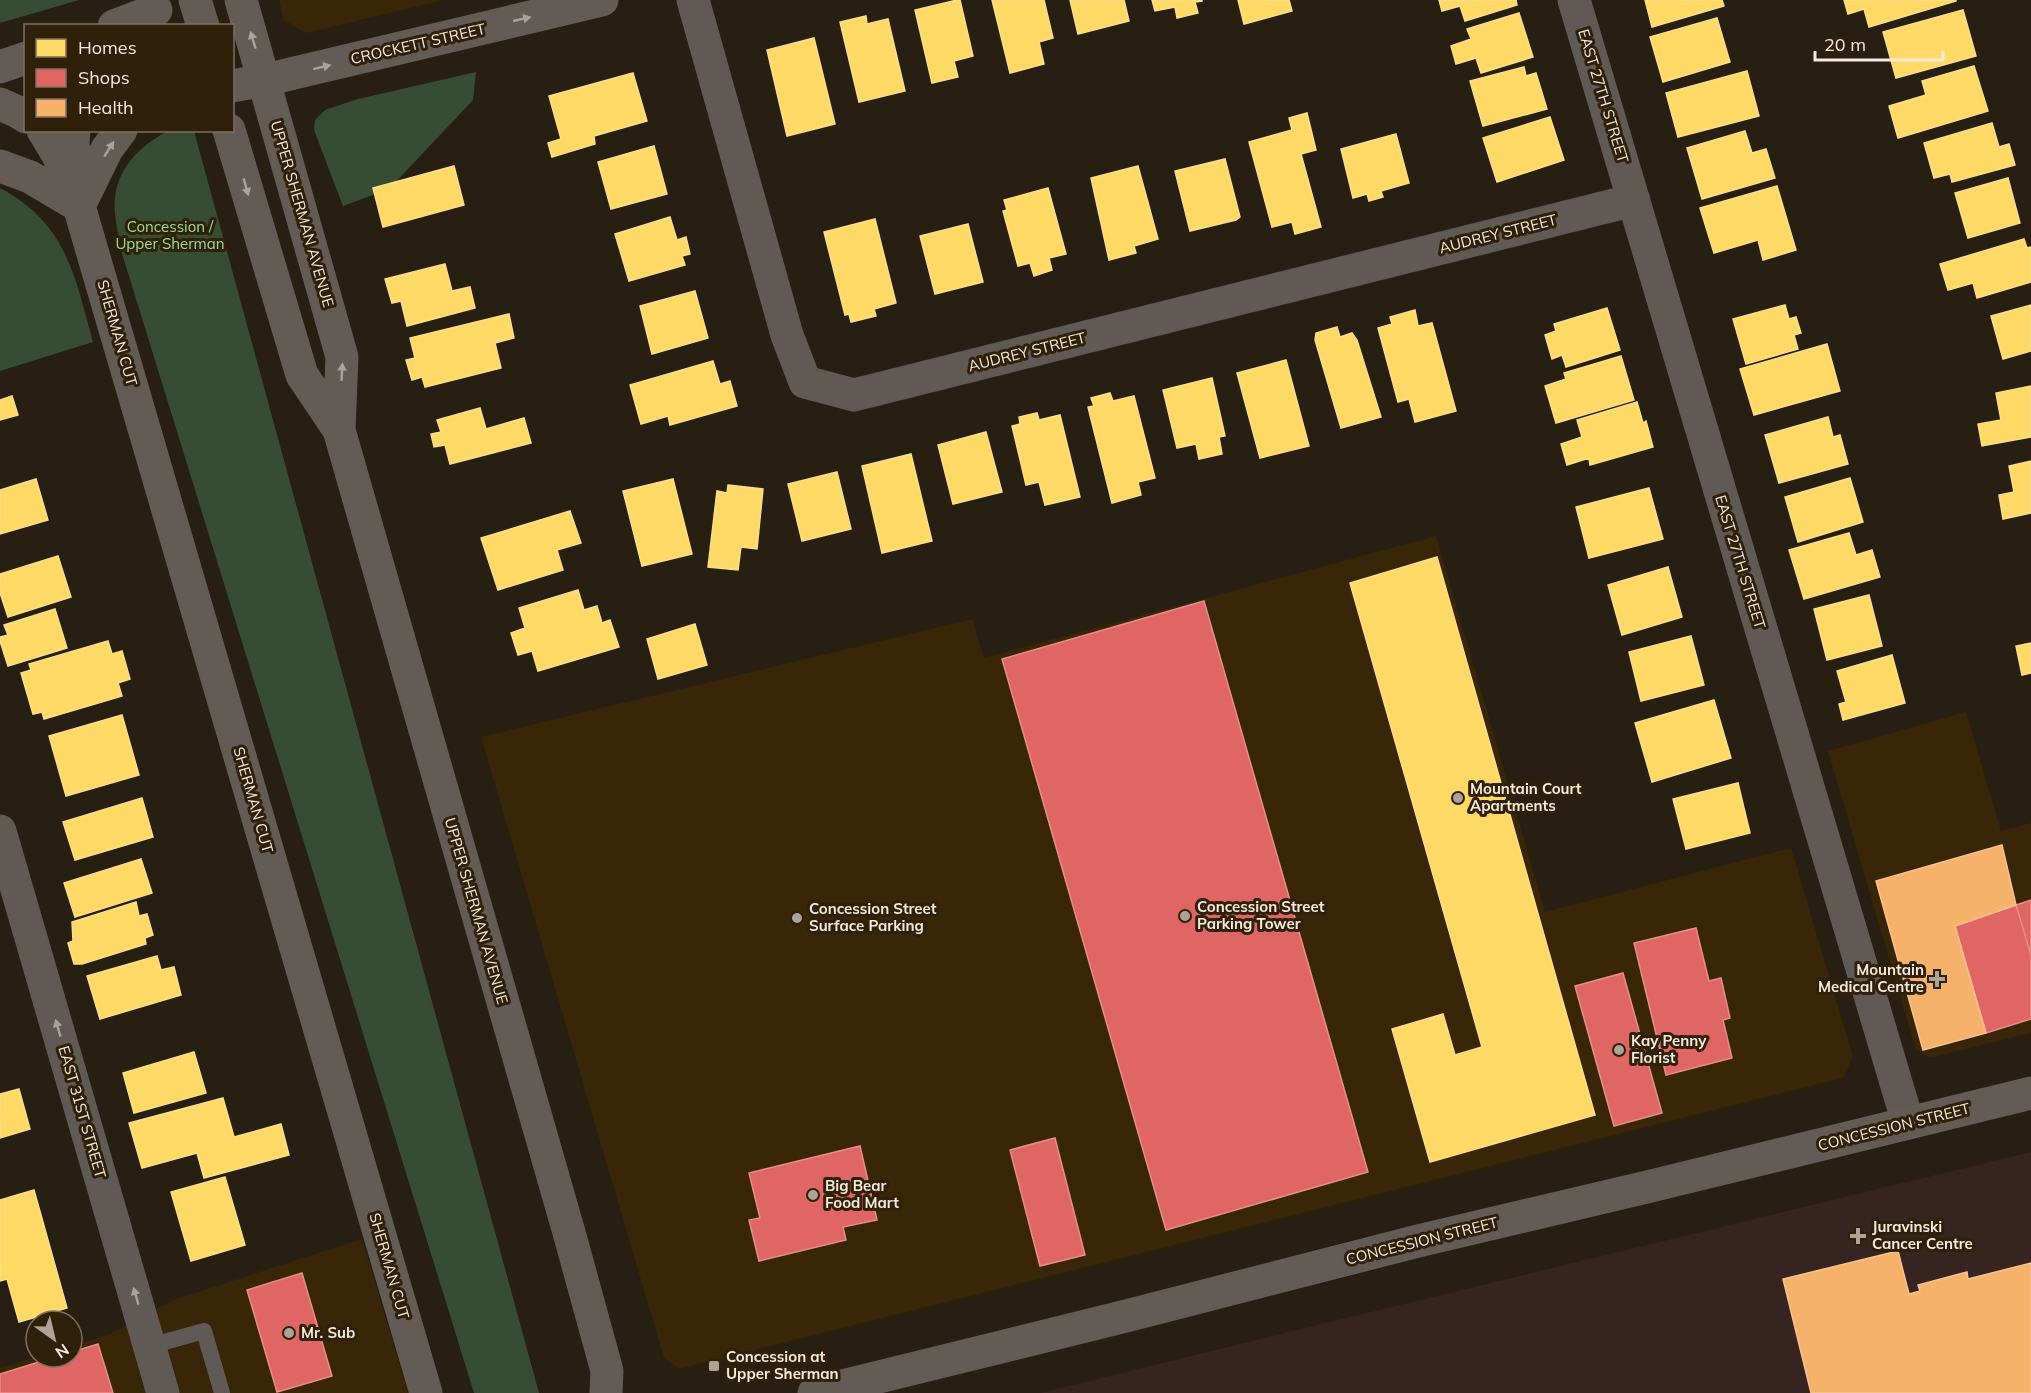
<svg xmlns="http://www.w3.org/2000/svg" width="2031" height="1393" font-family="Mulish,sans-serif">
	<rect width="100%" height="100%" fill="#271f12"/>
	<path fill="#392609" d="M279 0H444L306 33 284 20Z
		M1436 536 1545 912 1791 848 1853 1057 1843 1078 679 1369 664 1358 481 737 972 619 984 658Z
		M1966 712 2001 831 2031 823V1033L1930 1058 1916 1050 1828 751Z
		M362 1239 408 1393H0V1368L36 1357H72V1346L110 1334 173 1300Z"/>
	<path fill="#372421" d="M2031 1152V1393H1040L1338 1320Z"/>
	<path fill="#374d32" d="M0 0H79L0 23Z
		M476 72 473 100 389 189 343 206 314 130 315 120 325 110 358 99Z
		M168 131H194L539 1393H474L120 247C119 236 116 225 115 214 111 174 136 148 168 131Z
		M0 188C67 224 74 274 93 342L0 371Z"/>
	<path fill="#ffd966" stroke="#fcde8a" stroke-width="1.5" d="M957 0H960L973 56 954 61 958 77 932 83 915 10Z
		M992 0H1044L1053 38 1039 42 1044 64 1010 73Z
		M1070 0H1124L1129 21 1078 34Z
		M1152 0H1202V1L1195 2 1198 13 1177 18 1175 7 1155 11Z
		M1238 0H1289L1292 11 1244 24Z
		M1439 0H1516L1517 5 1465 21 1460 6 1442 11Z
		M1645 0H1722L1724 6 1652 27Z
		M1844 0H1956V1L1869 27 1864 9 1848 14Z
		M1963 10 1976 56 1896 78 1883 32Z
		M1519 13 1533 57 1481 73 1476 58 1456 64 1451 46 1471 39 1467 29Z
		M866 16 867 24 888 19 905 91 859 102 840 22Z
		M1717 18 1730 62 1663 82 1650 37Z
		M814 38 835 124 787 136 767 50Z
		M1974 66 1988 111 1898 138 1889 106 1926 95 1922 81Z
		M1524 67 1526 76 1536 73 1547 109 1483 126 1470 81Z
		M1747 71 1759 116 1678 137 1666 93Z
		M633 73 647 121 594 136 595 144 552 157 548 143 561 139 549 96Z
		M1307 113 1316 150 1301 154 1321 227 1295 234 1292 222 1272 227 1249 142 1292 130 1289 118Z
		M1550 117 1564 160 1497 182 1483 138Z
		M1992 123 1999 147 2009 144 2015 165 1952 182 1950 174 1934 178 1924 143Z
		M1745 131 1752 153 1766 149 1775 178 1702 199 1687 148Z
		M1396 134 1409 183 1381 191 1383 197 1369 201 1367 194 1353 198 1341 149Z
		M654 146 667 194 611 209 598 162Z
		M1225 159 1240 217 1236 220 1190 231 1175 171Z
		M454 166 464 205 383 227 373 188Z
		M1138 166 1158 239 1134 246 1136 253 1109 260 1091 178Z
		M2008 178 2020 223 1968 238 1955 193Z
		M1777 186 1796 250 1763 260 1758 240 1714 253 1700 208Z
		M1048 188 1066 254 1049 258 1052 270 1034 276 1030 263 1018 266 1003 211 1007 210 1004 200Z
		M670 217 677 240 686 237 690 254 682 256 685 265 629 281 615 234Z
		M875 219 896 303 874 309 876 316 851 322 849 314 845 315 824 232Z
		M968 224 983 282 935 294 920 236Z
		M2024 239 2027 248 2031 247V282L1977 298 1973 283 1948 290 1940 264Z
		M445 264 452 291 470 287 475 308 407 326 401 301 392 303 385 279Z
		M695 291 708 338 652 354 640 306Z
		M1785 305 1789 319 1796 317 1801 333 1794 335 1798 349 1746 364 1733 319Z
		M2031 305V351L2003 359 1991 316Z
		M1607 308 1620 350 1566 367 1562 355 1552 359 1545 335 1556 331 1554 324Z
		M1415 310 1418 326 1432 323 1456 411 1415 422 1409 399 1398 402 1378 328 1392 324 1390 317Z
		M509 314 514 338 495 343 501 368 425 387 422 377 412 380 406 360 415 358 410 338Z
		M1337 327 1340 337 1352 333 1357 340 1381 417 1341 428 1315 340 1316 333Z
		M1827 344 1840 391 1754 415 1740 369Z
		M1621 356 1634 400 1556 423 1545 386 1566 379 1564 373Z
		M1286 360 1309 446 1260 458 1237 373Z
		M713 361 720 384 730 381 737 406 670 425 668 416 641 424 630 385Z
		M1212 378 1225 436 1219 437 1222 454 1199 459 1196 444 1177 448 1163 390Z
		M2031 386V437L1982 446 1978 424 2001 420 1996 393Z
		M1110 393 1113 401 1134 396 1155 478 1138 482 1141 495 1112 503 1088 407 1094 406 1091 398Z
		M12 396 18 415 0 420V400Z
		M1637 402 1643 423 1646 421 1653 447 1590 465 1589 458 1567 465 1561 444 1582 437 1577 420Z
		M480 408 486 429 524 418 531 443 450 464 445 445 434 447 431 434 441 432 437 420Z
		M1037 413 1039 420 1060 415 1080 497 1045 505 1039 482 1026 485 1012 426 1020 424 1019 417Z
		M1828 417 1833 437 1840 435 1848 464 1779 483 1765 435Z
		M986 432 1002 492 953 504 938 445Z
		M911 454 932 541 882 553 862 466Z
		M2031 461V513L2003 519 1999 495 2014 492 2009 466Z
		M837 472 851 529 802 541 788 484Z
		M1850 478 1863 522 1798 542 1785 497Z
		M36 479 48 520 0 534V490Z
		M673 479 692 554 642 566 623 491Z
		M728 485 763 489 757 549 741 547 738 570 708 567 717 491 727 493Z
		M1649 488 1663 539 1589 558 1576 507Z
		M570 511 581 543 557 550 563 570 498 590 481 538Z
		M1849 533 1856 555 1872 550 1880 577 1804 599 1789 550Z
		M58 556 71 597 8 617 0 593V574Z
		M1437 557 1595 1115 1430 1162 1392 1029 1443 1014 1455 1055 1482 1047 1350 583Z
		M1668 567 1682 617 1622 635 1608 585Z
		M578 590 584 610 597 606 602 623 610 620 619 647 538 671 532 651 518 655 511 633 525 628 519 608Z
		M1869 595 1882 646 1827 660 1814 609Z
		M55 609 67 648 8 666 0 641V637L8 635 4 625Z
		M695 624 707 665 658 679 647 639Z
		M1691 636 1704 685 1641 701 1629 652Z
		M108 641 112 654 122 651 130 679 118 683 122 696 44 719 42 712 33 714 21 673 31 670 29 664Z
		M2031 643V673L2022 675 2016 646Z
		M1892 655 1905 703 1843 720 1839 704 1846 702 1837 671Z
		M1714 700 1731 758 1652 782 1635 723Z
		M122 715 139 775 66 796 49 736Z
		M1738 783 1750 833 1686 849 1673 799Z
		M142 798 153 837 75 860 63 822Z
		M141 859 152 893 75 917 64 883Z
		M136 902 139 916 147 914 153 935 145 938 146 944 82 964H74L68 943 73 941 72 922Z
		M157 956 161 970 174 967 181 995 100 1019 87 976Z
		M194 1052 206 1093 134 1113 123 1073Z
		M19 1089 30 1129 0 1138V1094Z
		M223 1098 234 1137 281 1124 289 1155 204 1178 197 1153 142 1168 129 1123Z
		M225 1177 245 1245 191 1261 171 1192Z
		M34 1190 67 1308 19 1322 7 1279 0 1281V1200Z"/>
	<path fill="#e06666" stroke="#e68e8a" stroke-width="1.5" d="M1204 601 1368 1172 1166 1230 1002 659Z
		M2031 900V955L2016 905Z
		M2016 905 2031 955V1019L1986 1033 1955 926Z
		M1696 928 1709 981 1721 978 1730 1018 1723 1020 1732 1058 1666 1075 1634 943Z
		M1623 973 1662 1113 1614 1126 1575 986Z
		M1055 1138 1085 1255 1040 1266 1010 1150Z
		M860 1146 877 1220 843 1227 846 1240 759 1261 749 1220 760 1218 749 1173Z
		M302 1273 332 1376 277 1392 247 1290Z
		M98 1344 113 1393H0V1374L55 1357H72V1352Z"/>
	<path fill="#f6b26b" stroke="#f6c38d" stroke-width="1.5" d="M2002 845 2016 905 1955 926 1986 1033 1923 1050 1876 881Z
		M1898 1251 1909 1294 1920 1291 1918 1285 1967 1272 1968 1279 2031 1263V1393H1811L1783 1279Z"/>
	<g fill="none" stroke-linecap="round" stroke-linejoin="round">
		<path stroke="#5f5a56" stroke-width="16" d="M150 1346 204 1331 222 1393"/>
		<path stroke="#5f5a56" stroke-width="33" d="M693 0 787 335 805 382 854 395 1634 200
			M1574 0 1908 1123
			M0 831 163 1393"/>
		<path stroke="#625b56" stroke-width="33" d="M195 0 203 26
			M241 0 342 357 339 430
			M114 26 156 10
			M0 67 26 58
			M232 86 265 80 602 0
			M0 104 18 112 26 117
			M43 130 58 155 79 206 426 1393
			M74 130 73 143 77 181
			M229 130 302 375 339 430 570 1236 607 1371 606 1393
			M0 166 30 177 79 206
			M79 206 107 149 121 130
			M814 1393 1130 1315 1418 1241 1647 1187 2031 1093"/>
	</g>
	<defs><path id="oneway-solid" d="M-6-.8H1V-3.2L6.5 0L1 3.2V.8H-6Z" transform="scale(1.5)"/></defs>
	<g fill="#aca29a">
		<use href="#oneway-solid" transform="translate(522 19) rotate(-13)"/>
		<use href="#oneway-solid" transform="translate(253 40) rotate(-107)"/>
		<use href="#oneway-solid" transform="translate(322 67) rotate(-14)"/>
		<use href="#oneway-solid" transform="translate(109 149) rotate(-58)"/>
		<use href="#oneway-solid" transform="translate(246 187) rotate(74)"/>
		<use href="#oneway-solid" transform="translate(342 372) rotate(-87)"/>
	</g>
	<g fill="#aaa29a">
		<use href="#oneway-solid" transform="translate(58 1028) rotate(-106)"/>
		<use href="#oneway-solid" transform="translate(136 1296) rotate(-106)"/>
	</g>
	<g fill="#ada396" stroke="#302009" stroke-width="2">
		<circle cx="1458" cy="798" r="6"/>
		<circle cx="1185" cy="916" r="6"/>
		<circle cx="797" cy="918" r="6"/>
		<path d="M1934 970h6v6h6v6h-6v6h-6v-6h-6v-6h6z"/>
		<circle cx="1619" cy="1050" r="6"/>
		<circle cx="813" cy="1195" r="6"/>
		<path d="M1855 1227h6v6h6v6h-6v6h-6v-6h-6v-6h6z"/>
		<circle cx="289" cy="1333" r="6"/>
		<rect x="708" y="1360" width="12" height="12" rx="3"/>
	</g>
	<g text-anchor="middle" stroke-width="6" stroke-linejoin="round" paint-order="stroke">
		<g font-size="15" fill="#f5eadd" stroke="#302009">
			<text transform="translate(418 44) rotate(-13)" y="5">CROCKETT STREET</text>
			<text transform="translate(1603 96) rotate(73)" y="5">EAST 27TH STREET</text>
			<text transform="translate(302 214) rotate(74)" y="5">UPPER SHERMAN AVENUE</text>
			<text transform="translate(1498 234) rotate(-14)" y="5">AUDREY STREET</text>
			<text transform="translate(117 333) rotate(74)" y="5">SHERMAN CUT</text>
			<text transform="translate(1027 352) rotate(-14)" y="5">AUDREY STREET</text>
			<text transform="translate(1740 562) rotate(73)" y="5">EAST 27TH STREET</text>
			<text transform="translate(253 800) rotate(74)" y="5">SHERMAN CUT</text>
			<text transform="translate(476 911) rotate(74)" y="5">UPPER SHERMAN AVENUE</text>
			<text transform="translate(82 1112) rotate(74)" y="5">EAST 31ST STREET</text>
			<text transform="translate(1894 1127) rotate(-14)" y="5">CONCESSION STREET</text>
			<text transform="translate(1422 1241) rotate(-14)" y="5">CONCESSION STREET</text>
			<text transform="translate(389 1266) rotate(74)" y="5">SHERMAN CUT</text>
		</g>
		<g font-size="15" fill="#9edc9a" stroke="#302009">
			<text x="170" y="232">Concession /<tspan x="170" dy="17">Upper Sherman</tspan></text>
		</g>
		<g font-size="15" font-weight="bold" fill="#f5eadd" stroke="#302009" text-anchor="start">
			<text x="1470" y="794">Mountain Court<tspan x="1470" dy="17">Apartments</tspan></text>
			<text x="1197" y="912">Concession Street<tspan x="1197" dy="17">Parking Tower</tspan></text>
			<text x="809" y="914">Concession Street<tspan x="809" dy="17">Surface Parking</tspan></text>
			<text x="1924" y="975" text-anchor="end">Mountain<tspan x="1924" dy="17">Medical Centre</tspan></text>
			<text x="1631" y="1046">Kay Penny<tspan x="1631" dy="17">Florist</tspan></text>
			<text x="825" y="1191">Big Bear<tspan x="825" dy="17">Food Mart</tspan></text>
			<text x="1872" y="1232">Juravinski<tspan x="1872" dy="17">Cancer Centre</tspan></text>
			<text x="301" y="1338">Mr. Sub</text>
			<text x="726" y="1362">Concession at<tspan x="726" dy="17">Upper Sherman</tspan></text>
		</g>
	</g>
	<rect x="24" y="24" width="210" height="108" fill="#302009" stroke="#7f715e" stroke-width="1.5"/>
	<rect x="36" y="39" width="30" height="18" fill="#ffd966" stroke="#7f715e" stroke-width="1.5"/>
	<text x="78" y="54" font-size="18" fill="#f5eadd">Homes</text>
	<rect x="36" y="69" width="30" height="18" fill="#e06666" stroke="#7f715e" stroke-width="1.5"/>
	<text x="78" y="84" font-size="18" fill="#f5eadd">Shops</text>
	<rect x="36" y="99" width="30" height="18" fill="#f6b26b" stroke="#7f715e" stroke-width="1.5"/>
	<text x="78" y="114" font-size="18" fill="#f5eadd">Health</text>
	<g transform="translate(54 1339) rotate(146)"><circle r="28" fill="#302009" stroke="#7f715e" stroke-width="1.5"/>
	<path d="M0-4.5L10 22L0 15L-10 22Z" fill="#ada396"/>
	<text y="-9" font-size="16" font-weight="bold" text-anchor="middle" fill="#f5eadd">N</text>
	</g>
	<path d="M1815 51v9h128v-9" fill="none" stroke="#f5eadd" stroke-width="3"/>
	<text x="1824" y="51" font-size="18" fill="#f5eadd" stroke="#302009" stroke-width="4.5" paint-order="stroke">20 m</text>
</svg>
